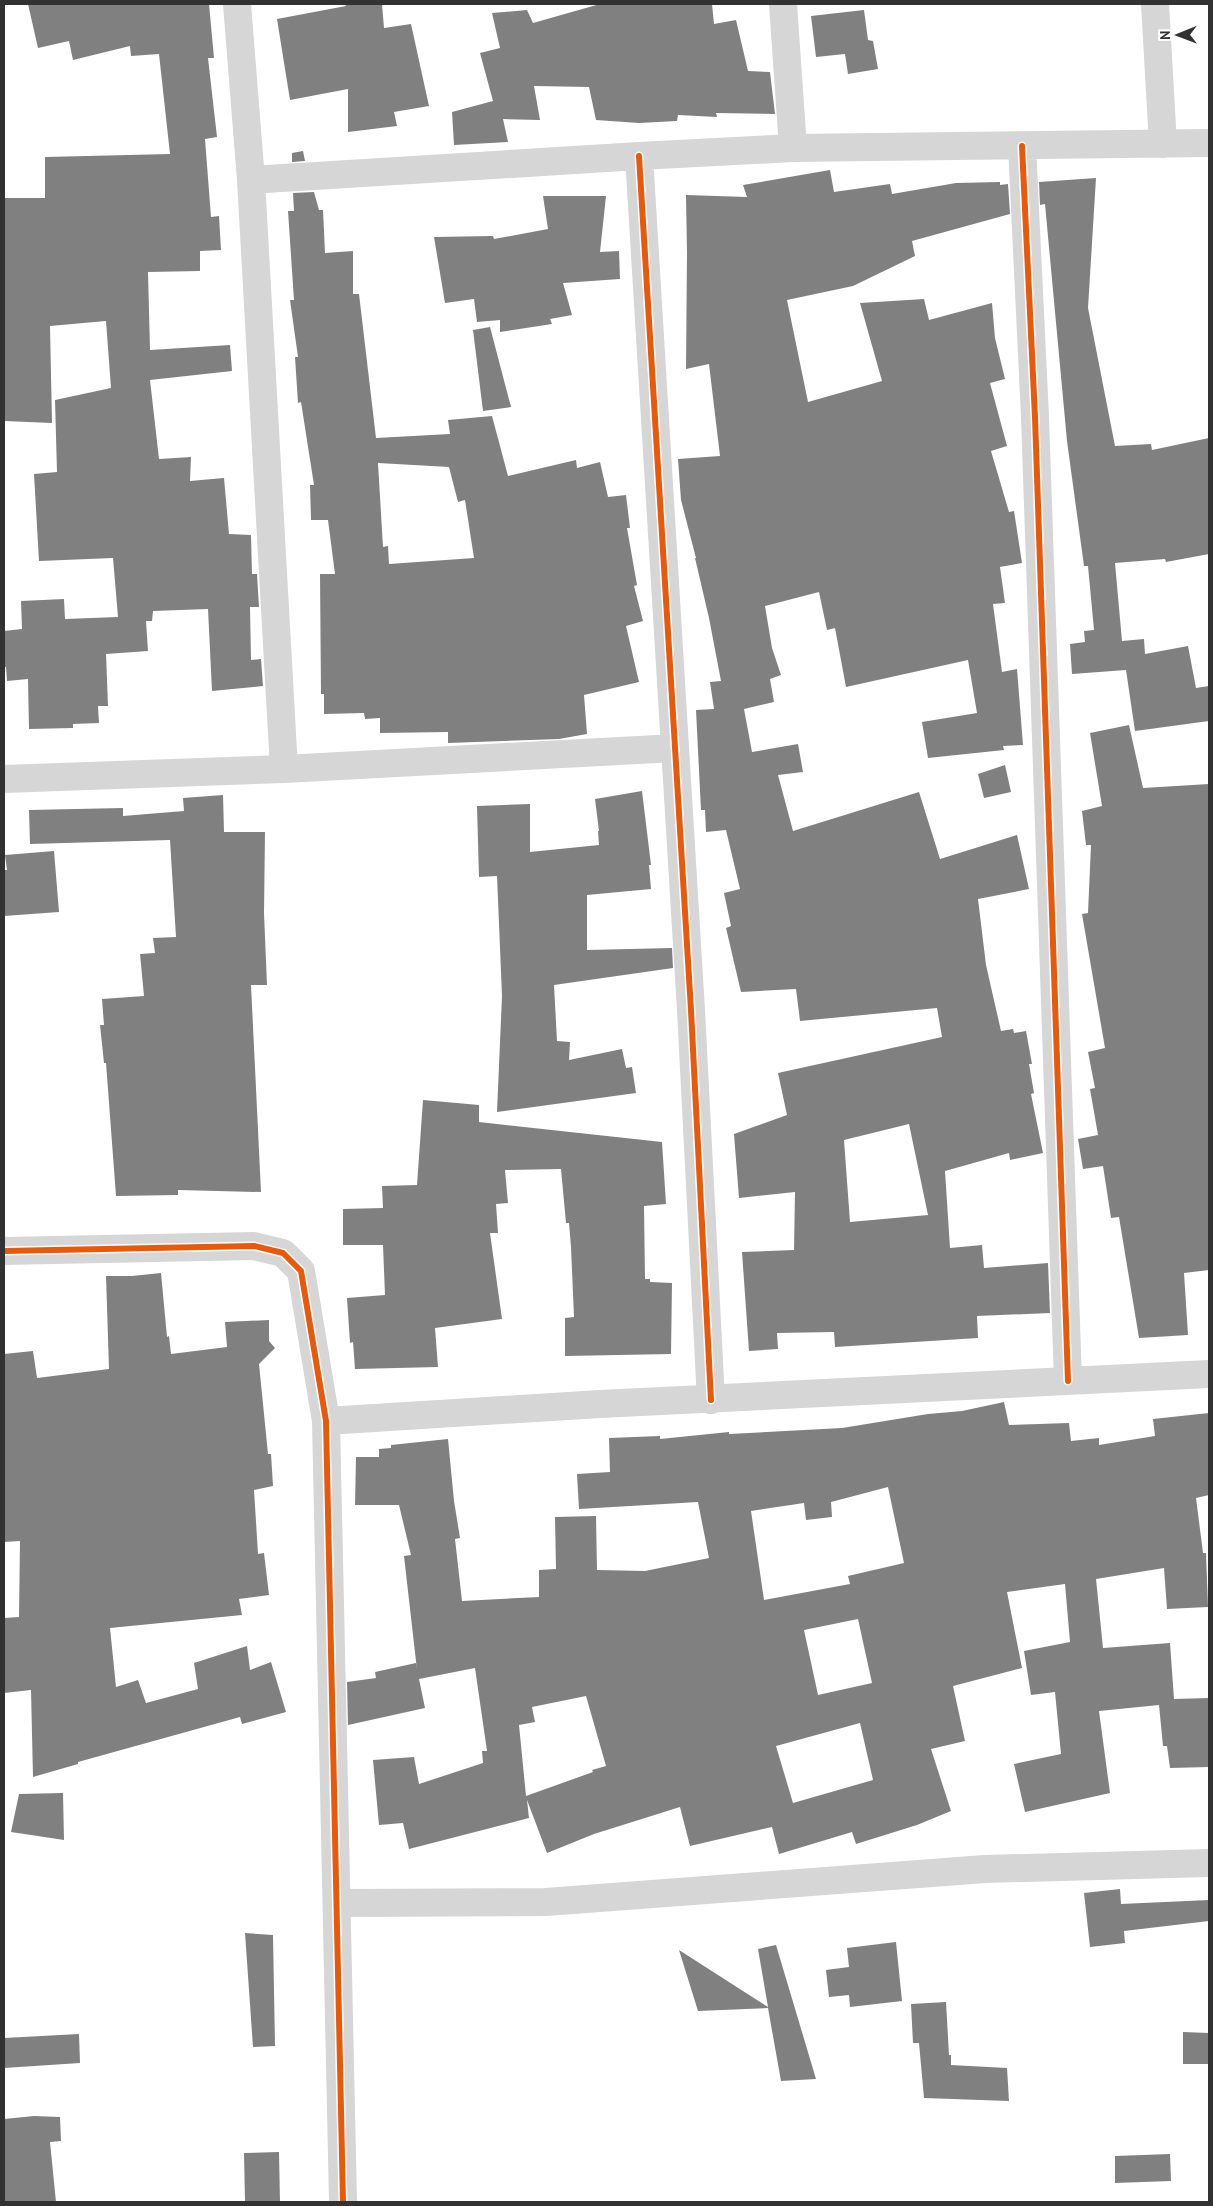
<svg xmlns="http://www.w3.org/2000/svg" width="1213" height="2206" font-family="'PT Sans',sans-serif">
	<rect width="100%" height="100%" fill="#fff"/>
	<path fill="#808080" fill-rule="evenodd" d="M28 4H209L214 58H208L217 137 205 139 211 217 219 216 221 250 200 251V271L148 272 150 350 230 345 232 371 150 380 159 459 191 457 190 481 224 478 229 534 251 535 252 574H257L259 607H250L251 660 261 659 263 686 212 691 208 609 153 611 152 621H146L148 651 106 654 108 706H98L99 723 73 724V728L29 729 28 679 7 681 6 667H4V631L22 629 21 601 64 599 65 619 118 617 113 558 39 561 34 474 57 472 55 400 111 388 106 321 50 326 52 423 4 421V198H45V157L170 154 159 54 131 56 130 46 73 60 69 41 38 48Z
		M345 4H382L384 28 411 24 429 106 394 112 397 126 348 132V89L290 100 277 19 346 6Z
		M600 4H712L714 24 736 20 748 71 770 72 775 114 716 113 717 117 678 115 677 121 639 123 596 120 589 87 534 86 540 120 503 119 508 142 454 145 452 112 493 101 480 53 500 48 492 13 527 10 533 23Z
		M864 10 868 40 873 41 878 69 848 74 845 54 816 57 811 16Z
		M303 151 305 161 292 162V153Z
		M830 170 834 192 890 184 892 194 956 183 1000 182V185L1008 184 1010 214 912 241 915 256 853 286 787 300 808 402 882 381 860 303 924 299 929 320 992 303 995 338 1005 379 990 383 1007 446 991 451 1009 512 1014 511 1022 563 1000 567 1005 603 993 604 1002 672 1017 669 1023 745 1003 746 1004 750 928 758 922 722 977 713 968 660 846 687 835 628 827 630 819 592 765 606 772 648 781 675 770 679 774 702 744 709 752 752 798 744 803 772 778 775 793 831 919 792 940 859 1017 835 1029 889 978 899 986 965 1001 1031 1013 1029 1014 1033 1026 1031 1032 1064H1029L1034 1093 1031 1094 1043 1153 1010 1160 1009 1153 945 1171 950 1248 982 1245 984 1268 1048 1263 1050 1313 977 1316 978 1338 835 1347 834 1332 777 1333 778 1349 749 1351 742 1252 794 1250 795 1192 739 1198 734 1134 787 1115 778 1073 942 1037 937 1008 800 1021 796 989 741 992 726 928 731 926 724 893 740 889 726 830 706 832 705 810H701L696 710 714 709 710 682 721 681 709 618 695 558H696L681 500 678 459 720 456 709 364 686 369 687 253 686 195 747 197 743 185ZM909 1124 928 1215 850 1222 844 1140Z
		M1096 178 1088 308 1115 446 1151 444 1152 450 1209 438V554L1166 562 1165 559 1115 563 1122 641 1144 639 1145 654 1188 646 1196 688 1209 686V721L1135 731 1126 670 1072 674 1070 644 1085 642 1084 631 1094 630 1088 566H1084L1067 441 1045 204 1040 205 1039 182Z
		M314 192 319 210H323L325 253 353 251V294H359L376 438 450 434 448 420 492 416 508 476 576 460 577 468 600 462 608 497 626 495 630 528H627L637 585 634 586 643 621 626 626 639 682 584 695 587 734 559 739 448 743V732L380 733V718L365 719 364 713 324 714V694H321L320 574H335L328 520H311L310 485H314L301 402 298 403 295 357H298L290 300H294L288 211H294L293 193ZM378 463 449 467 458 502 465 500 474 558 389 564 388 546 383 547Z
		M543 196H606L600 252 619 251 620 279 563 283 572 315 550 319 552 324 500 332V320L477 322 474 299 445 303 434 237 493 236 494 239 548 229Z
		M490 327 511 407 483 411 473 330Z
		M1129 725 1143 788 1209 784V1270L1184 1273 1188 1335 1139 1338 1119 1217 1111 1218 1103 1166 1083 1169 1078 1139 1098 1135 1090 1089 1095 1088 1088 1052 1105 1048 1082 914 1088 913 1091 845H1086L1082 811 1102 806 1090 733Z
		M1005 765 1011 792 984 798 978 774Z
		M642 791 651 865H649L651 889 587 895V950L672 948 673 968 554 985 557 1041 570 1042 569 1060 622 1049 626 1068 632 1067 636 1093 497 1112 502 996 497 876 479 877 477 806 530 804V852L599 845 598 831H599L595 799Z
		M223 795 224 832H265L264 913 267 985H251L261 1192 178 1190V1195L116 1196 106 1063H104L100 1025H104L102 999 144 996 140 954 155 953 153 938 176 937 170 840 30 844 29 810 123 808V816L184 811 183 798Z
		M54 851 59 912 4 916V870H7L5 855Z
		M423 1100 479 1105V1122L662 1142 666 1204 644 1206 645 1279H650V1282L672 1283 671 1354 565 1356V1318L574 1317 571 1247 569 1223H566L561 1169 505 1170 508 1203 496 1204 498 1233H490L502 1319 435 1328 438 1367 355 1369 353 1342 350 1343 347 1298 385 1295 383 1245H343V1209L383 1208 382 1186 417 1185Z
		M161 1273 167 1337 169 1336 171 1354 227 1347 225 1322 269 1320V1341L275 1348 259 1364 268 1454H271L273 1486 254 1490 258 1554 264 1553 269 1595 239 1599 242 1615 110 1628 116 1687 138 1680 146 1703 198 1689 194 1663 247 1646 250 1670 271 1662 286 1712 242 1724 240 1717 78 1762V1764L33 1777 31 1690 4 1693V1618L19 1617 20 1541 4 1542V1354L33 1351 37 1378 109 1369 106 1276H132Z
		M1004 1402 1009 1425 1069 1423 1071 1441 1099 1438V1445L1155 1436 1153 1419 1209 1413V1495L1196 1498 1203 1553H1206L1208 1607 1167 1609 1164 1568 1096 1579 1103 1648 1170 1643 1174 1699 1209 1698V1767L1170 1768 1167 1746H1163L1159 1705 1099 1711 1110 1793 1025 1812 1014 1764 1061 1754 1055 1692 1031 1695 1024 1651 1070 1642 1065 1584 1007 1592 1022 1668 953 1686 965 1741 931 1749 951 1811 917 1825 856 1844 852 1832 779 1854 772 1827 690 1846 680 1807 594 1834 547 1853 527 1800 529 1818 409 1849 403 1823 379 1825 373 1760 414 1757 419 1784 483 1763 482 1751H487L475 1668 419 1679 425 1708 348 1725 347 1682 376 1678 375 1672 416 1663 417 1670 404 1556 411 1555 399 1505H355L356 1457H379V1449L391 1448V1445L448 1439 454 1501 460 1538 455 1539 462 1601 539 1597V1570L556 1569 555 1517 596 1516 597 1570 645 1571 709 1558 698 1502 579 1509 577 1474 610 1472 609 1438 660 1436V1439L729 1432V1434L842 1428 928 1414 962 1411ZM888 1487 904 1563 848 1576 850 1584 764 1600 751 1511 804 1503 806 1520 832 1517 831 1502ZM858 1619 872 1683 818 1695 804 1630ZM586 1696 606 1766 592 1770 593 1772 526 1796 519 1725 535 1722 532 1707ZM860 1723 873 1780 793 1803 776 1746Z
		M63 1793 64 1840 11 1832 19 1794Z
		M1120 1889 1121 1904 1209 1900V1921L1124 1931 1125 1943 1090 1947 1084 1893Z
		M245 1933 273 1935 275 2046 253 2047Z
		M896 1942 902 2001 850 2007 849 1995 829 1997 826 1970 849 1967 847 1948Z
		M776 1945 816 2079 781 2081 768 2008 698 2011 679 1950 768 2007 758 1949Z
		M946 2002 949 2055H951V2065L1007 2068 1009 2101 924 2098 919 2043H913L911 2004Z
		M1183 2032 1209 2033V2064H1183Z
		M79 2034 80 2063 4 2068V2038Z
		M34 2116 60 2117 61 2141 50 2142 56 2202H4V2119Z
		M279 2152 280 2202H245L244 2153Z
		M1170 2154 1171 2181 1115 2183V2156Z"/>
	<g fill="none" stroke-linecap="round" stroke-linejoin="round">
		<path stroke="#d6d6d6" stroke-width="28" d="M237 4 251 180 284 769
			M783 4 793 148
			M1155 4 1163 144
			M1022 146 1035 417 1068 1381
			M639 156 691 1010 711 1400
			M251 180 639 156 793 148 1209 143
			M4 779 284 769 675 748
			M4 1251 254 1246 283 1253 301 1271 326 1421 343 2202
			M326 1421 600 1404 1209 1374
			M337 1903 546 1902 985 1869 1209 1863"/>
		<defs>
			<path id="cycleway" d="M1022 146 1035 417 1068 1381
				M639 156 691 1010 711 1400
				M4 1251 254 1246 283 1253 301 1271 326 1421 343 2202"/>
		</defs>
		<use href="#cycleway" stroke="#fff" stroke-width="9"/>
		<use href="#cycleway" stroke="#e8590c" stroke-width="6"/>
	</g>
	<rect width="1213" height="2206" fill="none" stroke="#323232" stroke-width="10"/>
	<g transform="translate(1178 35) rotate(269)" stroke="#ffffff" stroke-width="4" paint-order="stroke">
	<path d="M0-4L9 19L0 12L-9 19Z" fill="#323232"/>
	<text y="-8" font-size="14" font-weight="bold" text-anchor="middle" fill="#323232">N</text>
	</g>
</svg>
